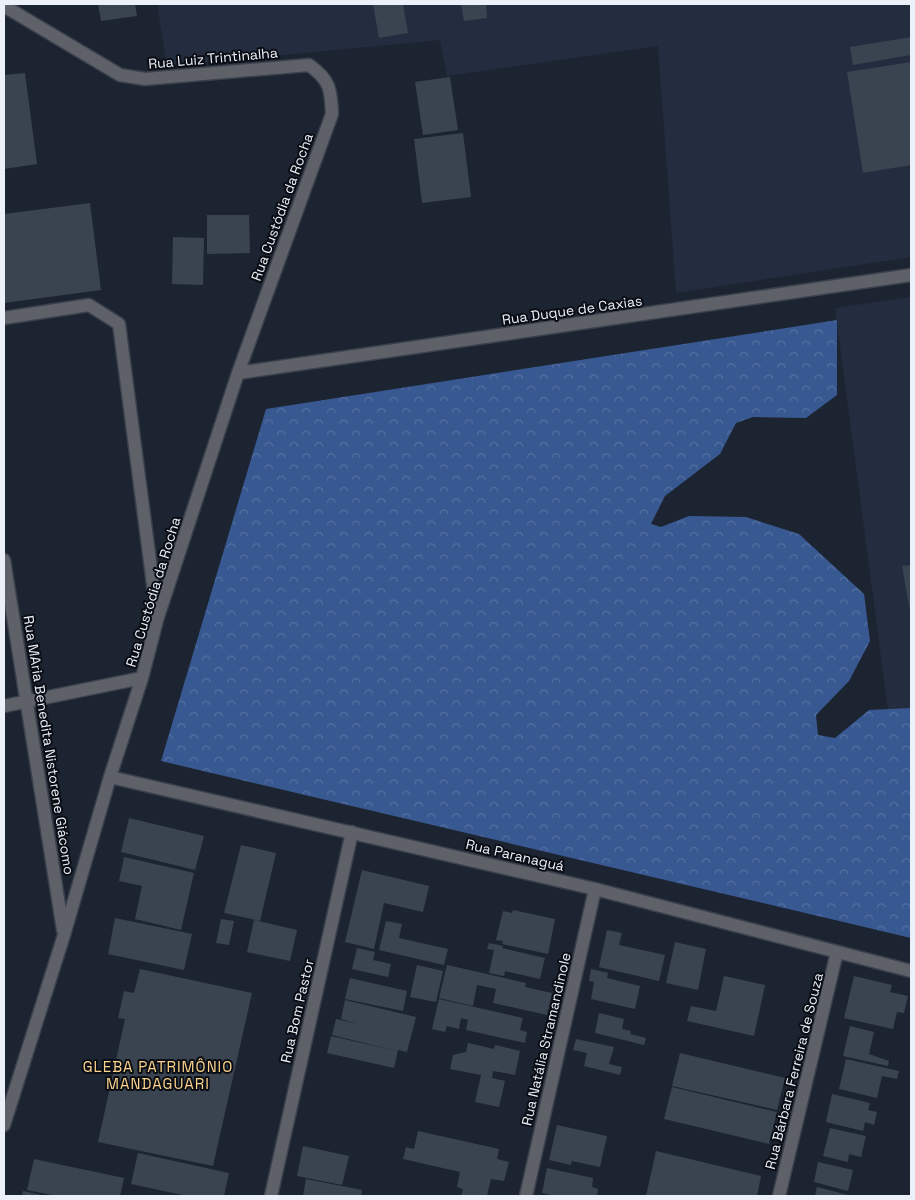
<svg xmlns="http://www.w3.org/2000/svg" width="915" height="1200" font-family="'Space Grotesk',sans-serif">
	<defs>
		<pattern id="forest-crowns" width="20" height="18" patternUnits="userSpaceOnUse" patternTransform="scale(1.25)"><rect width="20" height="18" fill="#385891"/><path d="M2 6a3 3 0 1 1 6 0M12 15a3 3 0 1 1 6 0" fill="none" stroke="#5570a1"/></pattern>
	</defs>
	<rect width="100%" height="100%" fill="#1d2431"/>
	<path fill="#232d3f" d="M157 4H911V257L676 293 658 46 447 76 440 40 167 66Z
		M911 297V796L899 793 835 308Z"/>
	<path fill="url(#forest-crowns)" d="M837 320V395L806 418 753 417 736 423 720 454 665 496 651 524 661 527 689 516 746 517 799 534 864 594 870 641 849 681 816 715 818 735 835 738 869 710 911 708V938L161 761 266 409Z"/>
	<path fill="#3a4350" d="M98 4H135L137 16 101 21Z
		M373 4H403L408 33 379 38Z
		M461 4H486L487 18 464 21Z
		M911 37V55L853 65 850 47Z
		M911 62V165L863 173 847 72Z
		M25 73 37 164 4 169V75Z
		M450 77 458 130 423 135 415 82Z
		M463 133 471 197 422 203 414 139Z
		M90 203 101 290 4 303V214Z
		M207 215H249L250 253 207 254Z
		M173 237 204 238 203 285 172 284Z
		M911 565V611H910L902 566Z
		M129 818 204 836 195 870 121 852Z
		M241 845 276 853 260 921 224 913Z
		M124 857 194 873 181 930 135 919 142 886 119 881Z
		M362 870 429 886 423 912 384 903 374 949 345 942Z
		M513 910 555 919 548 954 502 944 503 941 496 940 503 911 512 913Z
		M115 918 192 934 184 970 108 954Z
		M221 919 234 921 229 945 216 943Z
		M254 920 297 930 290 961 247 952Z
		M386 921 402 924 399 938 448 949 444 965 379 950Z
		M607 930 622 933 619 945 665 955 659 981 599 967Z
		M675 942 706 949 698 990 666 983Z
		M489 943 503 946 502 948 545 958 540 979 505 971 504 976 489 973 494 950 487 949Z
		M357 948 375 952 373 960 391 964 388 977 352 969Z
		M417 965 443 971 436 1002 410 997Z
		M447 965 526 983 525 987 552 993 547 1015 493 1003 496 989 477 985 473 1006 439 998Z
		M140 969 252 993 213 1166 98 1142 125 1019 118 1018 124 991 134 993Z
		M591 969 608 973 607 978 640 986 635 1009 591 999 594 982 589 981Z
		M724 976 765 985 754 1036 687 1021 691 1006 716 1011Z
		M854 976 892 985 890 992 908 996 904 1013 897 1012 893 1029 844 1018Z
		M350 978 407 991 403 1011 345 999Z
		M439 999 523 1018 520 1030 527 1032 525 1043 466 1030 468 1020 461 1018 459 1029 447 1026 445 1032 432 1029Z
		M345 1000 416 1017 407 1052 398 1050 394 1068 327 1053 331 1036 396 1051 332 1035 336 1019 358 1024 341 1019Z
		M599 1013 624 1019 622 1029 631 1031 630 1034 646 1038 644 1045 595 1033Z
		M850 1026 874 1032 869 1054 889 1061 888 1066 843 1056Z
		M576 1039 614 1047 609 1064 622 1067 620 1075 584 1066 587 1053 573 1050Z
		M468 1043 494 1049 495 1045 520 1051 515 1075 493 1071 492 1078 505 1081 499 1107 475 1102 481 1075 450 1069 453 1055 466 1052Z
		M680 1053 785 1078 777 1110 672 1086Z
		M846 1059 899 1071 897 1079 882 1076 877 1098 839 1089Z
		M672 1087 777 1112 769 1144 664 1119Z
		M832 1094 870 1103 868 1110 877 1112 874 1125 865 1122 863 1131 826 1122Z
		M557 1125 607 1136 600 1167 572 1161 571 1165 549 1160Z
		M830 1128 866 1136 861 1157 849 1154 848 1162 823 1156Z
		M418 1131 499 1149 497 1159 509 1162 504 1181 491 1179 487 1196H461L463 1189 457 1187 460 1172 403 1159 406 1147 414 1149Z
		M303 1146 349 1156 342 1185 297 1176Z
		M656 1151 761 1176 757 1196H646Z
		M138 1153 229 1173 224 1196H187L131 1184Z
		M34 1159 124 1178 120 1196H57L27 1190Z
		M818 1162 853 1170 848 1191 814 1182Z
		M547 1168 593 1178 592 1187 598 1189 597 1196H556L542 1193Z
		M306 1179 362 1190 361 1196H303Z
		M817 1187 852 1196H815Z
		M23 1191 41 1195V1196H22Z"/>
	<g fill="none" stroke-linecap="round" stroke-linejoin="round">
		<defs>
			<path id="minor" d="M4 6 120 75 145 79 309 65C330 80 331 89 332 114L238 373 157 620 142 678 110 777 64 935 4 1125
				M4 318 89 305 119 324 157 615
				M238 373 911 275
				M4 560 63 930
				M4 706 142 678
				M110 777 595 889 911 971
				M271 1196 352 832
				M526 1196 595 889
				M779 1196 837 952"/>
		</defs>
		<use href="#minor" stroke="#3a414d" stroke-width="15"/>
		<use href="#minor" stroke="#5e6268" stroke-width="12"/>
	</g>
	<g text-anchor="middle" stroke-width="4" stroke-linejoin="round" paint-order="stroke">
		<g font-size="14" fill="#ebf0f9" stroke="#0a0d13">
			<text transform="translate(213 58) rotate(-5)" y="5">Rua Luiz Trintinalha</text>
			<text transform="translate(282 207) rotate(-70)" y="5">Rua Custódia da Rocha</text>
			<text transform="translate(572 310) rotate(-8)" y="5">Rua Duque de Caxias</text>
			<text transform="translate(153 592) rotate(-73)" y="5">Rua Custódia da Rocha</text>
			<text transform="translate(49 745) rotate(81)" y="5">Rua MAria Benedita Nistorene Giácomo</text>
			<text transform="translate(515 855) rotate(13)" y="5">Rua Paranaguá</text>
			<text transform="translate(297 1011) rotate(-77)" y="5">Rua Bom Pastor</text>
			<text transform="translate(546 1039) rotate(-77)" y="5">Rua Natália Stramandinole</text>
			<text transform="translate(794 1071) rotate(-76)" y="5">Rua Bárbara Ferreira de Souza</text>
		</g>
		<g font-size="15" letter-spacing="1" fill="#fcd38c" stroke="#0a0d13">
			<text x="158" y="1072">GLEBA PATRIMÔNIO<tspan x="158" dy="17">MANDAGUARI</tspan></text>
		</g>
	</g>
	<rect width="915" height="1200" fill="none" stroke="#ebf0f9" stroke-width="10"/>
</svg>
